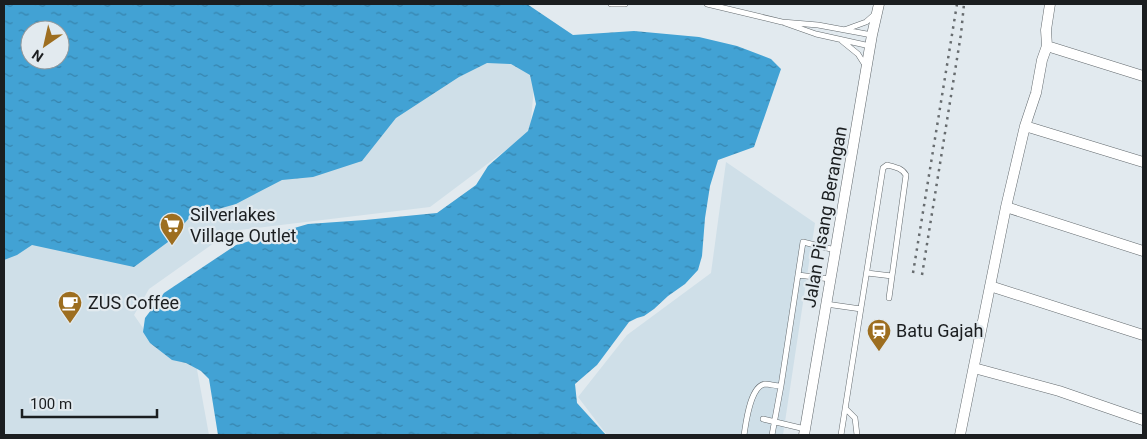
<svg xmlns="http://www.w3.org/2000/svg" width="1147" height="439" font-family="Roboto,sans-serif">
	<defs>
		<pattern id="water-ripples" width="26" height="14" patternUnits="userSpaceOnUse" patternTransform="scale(1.25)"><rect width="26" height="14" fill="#42a2d4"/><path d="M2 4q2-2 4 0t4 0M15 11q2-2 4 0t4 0" fill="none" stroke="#3683ac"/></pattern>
	</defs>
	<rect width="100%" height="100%" fill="#e2eaef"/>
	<path fill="#cfdfe8" d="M504 45 535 75 530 132 430 207 231 231 149 289 134 315 154 344 196 364 209 435H4V255L26 239 154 235 395 109Z
		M726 162 815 223 783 435H607L578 397 627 335 711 273Z"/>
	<path fill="url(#water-ripples)" fill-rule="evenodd" d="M4 4H527L573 35 634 31 699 37 737 46 771 59 781 69 754 147 718 160 710 186 705 218 702 256 698 270 685 284 668 296 654 309 644 316 637 318 629 322 597 365 575 384 577 403 606 435H218L209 379 201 371 186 363 172 360 150 343 143 332 145 318 164 293 236 245 308 224 365 220 437 213 476 185 488 166 528 131 536 104 530 75 511 64 487 63 459 77 396 118 362 161 313 177 282 180 236 204 190 217 168 242 134 267 32 245 17 255 4 260ZM30 30H60V60H30Z"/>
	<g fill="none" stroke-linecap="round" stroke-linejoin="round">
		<defs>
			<path id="service" d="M611 4H625
				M707 4 782 22
				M844 30 866 22 874 15
				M842 41 858 54 865 65
				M870 46 816 34 782 22 818 25 872 35
				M867 273 892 276
				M798 275 830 279
				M826 304 861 309
				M846 409 855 418 857 435
				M763 419 805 429
				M744 435C746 423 750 386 765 384 769 384 776 386 781 386
				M772 435 781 386 803 242 835 250
				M841 435 883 168 887 165C895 167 902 168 906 175L889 298"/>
			<path id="minor" d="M1047 46 1143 76
				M1025 126 1143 162
				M1006 207 1143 251
				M990 286 1143 335
				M974 368 1059 391 1143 420
				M804 435 872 35 879 4
				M960 435 1006 207 1025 126 1036 93 1042 60 1047 46 1046 30 1050 4"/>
		</defs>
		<use href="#service" stroke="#636a6e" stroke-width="6"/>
		<use href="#minor" stroke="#636a6e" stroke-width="11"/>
		<use href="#service" stroke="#fff" stroke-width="5"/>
		<use href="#minor" stroke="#fff" stroke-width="10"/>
		<path stroke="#676c6f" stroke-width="2.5" stroke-dasharray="2.5 5" stroke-linecap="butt" d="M913 273 957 4
			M922 275 961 34 964 4"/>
	</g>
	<defs>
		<symbol id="supermarket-pin" viewBox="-11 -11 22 30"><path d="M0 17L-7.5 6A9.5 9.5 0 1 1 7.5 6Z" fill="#9d6e20" stroke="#e2eaef"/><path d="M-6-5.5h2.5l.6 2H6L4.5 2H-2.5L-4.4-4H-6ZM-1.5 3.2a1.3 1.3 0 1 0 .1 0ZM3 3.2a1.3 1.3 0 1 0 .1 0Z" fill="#fff"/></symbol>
		<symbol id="cafe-pin" viewBox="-11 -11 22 30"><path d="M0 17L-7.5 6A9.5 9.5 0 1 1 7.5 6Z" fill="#9d6e20" stroke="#e2eaef"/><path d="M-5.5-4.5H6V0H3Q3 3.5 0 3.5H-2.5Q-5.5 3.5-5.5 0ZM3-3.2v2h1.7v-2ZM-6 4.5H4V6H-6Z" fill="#fff"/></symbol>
		<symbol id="station-pin" viewBox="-11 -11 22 30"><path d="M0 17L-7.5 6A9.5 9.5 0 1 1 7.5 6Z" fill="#9d6e20" stroke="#e2eaef"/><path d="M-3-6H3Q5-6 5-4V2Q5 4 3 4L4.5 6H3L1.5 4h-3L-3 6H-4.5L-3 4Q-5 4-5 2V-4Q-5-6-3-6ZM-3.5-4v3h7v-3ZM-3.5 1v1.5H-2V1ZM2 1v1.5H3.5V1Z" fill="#fff"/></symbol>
	</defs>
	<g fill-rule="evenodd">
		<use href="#supermarket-pin" x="158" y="211" width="28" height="38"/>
		<use href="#cafe-pin" x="56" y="289" width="28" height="38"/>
		<use href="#station-pin" x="865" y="317" width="28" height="38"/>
	</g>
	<g text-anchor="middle" stroke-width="4.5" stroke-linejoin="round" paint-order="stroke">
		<g font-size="18" fill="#1b1e20" stroke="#e2eaef" text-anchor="start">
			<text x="190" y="221">Silverlakes<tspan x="190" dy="21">Village Outlet</tspan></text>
			<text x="88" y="309">ZUS Coffee</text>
			<text x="896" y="337">Batu Gajah</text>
		</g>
		<g font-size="18" fill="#1b1e20" stroke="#e2eaef">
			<text transform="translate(825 217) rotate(-80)" y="6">Jalan Pisang Berangan</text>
		</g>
	</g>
	<rect width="1147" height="439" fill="none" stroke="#1b1e20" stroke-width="10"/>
	<g transform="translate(45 45) rotate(214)"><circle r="24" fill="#e2eaef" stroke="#92989c"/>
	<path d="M0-4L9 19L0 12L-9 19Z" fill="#9d6e20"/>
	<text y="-8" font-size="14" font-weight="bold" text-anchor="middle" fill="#1b1e20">N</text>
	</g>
	<path d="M22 409v8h135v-8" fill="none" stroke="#1b1e20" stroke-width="2.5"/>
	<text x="30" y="409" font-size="15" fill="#1b1e20" stroke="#e2eaef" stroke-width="4" paint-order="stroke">100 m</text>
</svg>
